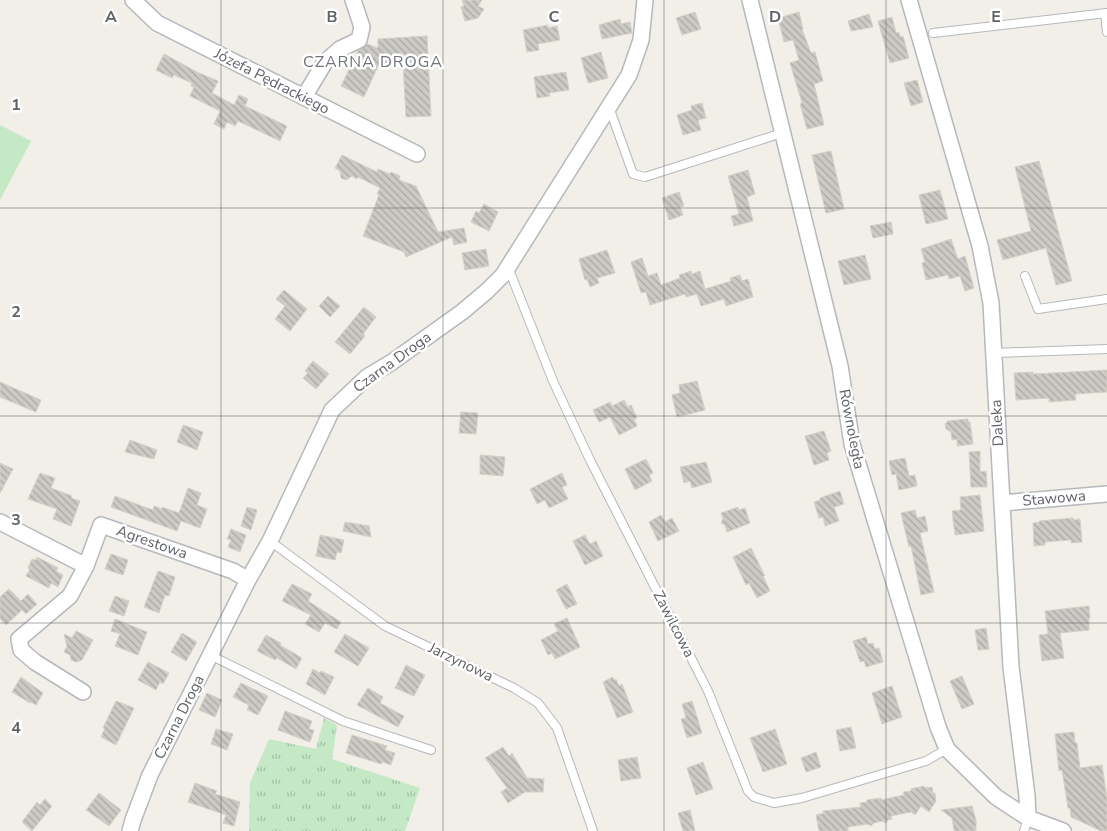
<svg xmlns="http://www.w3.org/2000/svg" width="1107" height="831" font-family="'Nunito Sans',sans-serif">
	<defs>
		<pattern id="grass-tufts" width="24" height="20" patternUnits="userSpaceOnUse" patternTransform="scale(1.25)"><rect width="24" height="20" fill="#c5e8c5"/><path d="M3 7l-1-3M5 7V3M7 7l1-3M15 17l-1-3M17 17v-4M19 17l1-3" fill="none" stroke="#a3c0a4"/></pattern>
		<pattern id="building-back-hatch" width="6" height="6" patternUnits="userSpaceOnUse" patternTransform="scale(1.25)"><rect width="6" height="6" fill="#cccac5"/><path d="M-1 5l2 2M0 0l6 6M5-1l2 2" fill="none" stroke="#a9a8a4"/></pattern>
	</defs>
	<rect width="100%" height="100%" fill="#f1efe8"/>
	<path fill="url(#grass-tufts)" d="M324 718 337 725 332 759 420 788 405 831H249L250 783 269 739 316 749Z"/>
	<path fill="#c5e8c5" d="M0 125 31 141 0 200Z"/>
	<path fill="url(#building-back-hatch)" stroke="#d6d1c6" d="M462 0H482L478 6 484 9 478 18 465 21 461 7 464 6Z
		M695 12 701 29 682 35 676 18Z
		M799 12 803 29H802L811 53 815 52 823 81 814 84 824 125 807 129 800 104 802 103 790 63 799 60 793 40 784 42 778 18Z
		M869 14 873 27 851 31 848 21Z
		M892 17 896 33 899 32 900 37 903 36 909 58 890 63 878 21Z
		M620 19 621 24 630 22 632 33 602 39 599 25Z
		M548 25V28L557 26 560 40 538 44 539 50 527 52 523 30Z
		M427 36 431 116 406 117 403 63 379 64 364 97 341 86 358 51 367 44 378 48V39Z
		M601 52 608 78 588 83 581 58Z
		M164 54 197 72 218 81 212 93 234 105 239 95 248 99 245 106 287 126 280 141 238 121 235 126 227 122 224 129 214 124 220 111 190 96 194 87 191 86 192 83 174 75 172 78 156 70Z
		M566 72 569 90 549 93 550 96 537 98 534 77Z
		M917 80 923 102 911 106 904 83Z
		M702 103 706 118 698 120 701 130 683 135 677 115 692 110 691 106Z
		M831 151 844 209 826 213 812 155Z
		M342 155 377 172 378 169 390 174 391 172 400 176 399 180 416 186 438 232 464 228 467 242 454 245 452 237 406 257 404 252 363 236 379 195 377 194 380 188 358 177 357 179 352 176 346 180 341 178 340 171 335 168Z
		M1039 161 1072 281 1056 285 1046 248 1003 260 997 240 1031 231 1015 167Z
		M748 170 755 194 747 197 753 221 734 226 731 216 739 214 728 176Z
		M940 190 948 219 926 224 919 195Z
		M679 192 684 206 680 207 683 215 669 220 662 198Z
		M484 204 498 212 489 231 471 222 476 211 479 213Z
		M891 222 893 234 873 238 870 226Z
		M951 239 958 259 965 256 974 288 965 291 960 276 949 279 948 275 926 280 922 263 925 262 921 249Z
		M486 249 489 266 465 270 462 253Z
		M607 250 615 273 597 278 599 283 590 287 587 279 585 280 579 259Z
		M865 255 871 279 844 285 838 261Z
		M642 258 648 276 657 273 661 285 680 278 679 275 691 271 692 274 700 271 705 289 731 281 730 278 740 275 742 281 748 279 753 297 726 306 724 299 701 306 697 294 686 297 685 294 650 305 646 292 641 293 631 262Z
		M284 290 307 309 290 331 275 319 285 306 276 299Z
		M328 296 340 306 330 317 319 306Z
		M364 307 376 317 363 334 365 336 350 354 335 342Z
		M313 361 329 374 316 389 303 378 308 373 305 371Z
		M1107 370V392L1075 394 1076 400 1049 402V398L1016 400 1014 373 1033 372V374Z
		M697 381 705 410 677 417 672 395 680 393 679 385Z
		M0 382 41 400 36 412 0 397Z
		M624 400 628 407 631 405 637 418 634 419 637 426 619 435 610 417 599 422 593 410 610 402 612 406Z
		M461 412 478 413 476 434 459 433Z
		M968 419V422H970L973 444 957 446V439L952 440 951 432 946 429 945 424 948 421Z
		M183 425 203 432 197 450 177 442Z
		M824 431 831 451 827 453 829 460 814 465 805 436Z
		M130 440 157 450 154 459 125 452Z
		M980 451V472L986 471 987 487H971L969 452Z
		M480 455 505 457 503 476 480 474Z
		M905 458 909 476 915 475 917 486 899 490 896 474 892 475 889 461Z
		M646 459 653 473 649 475 652 481 635 490 625 469Z
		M706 462 712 482 692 488 690 481 684 483 680 467Z
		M0 463 13 469 0 493Z
		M40 473 55 478 51 488 72 496 71 498 80 501 71 526 53 519 57 509 28 499Z
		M562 473 567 485 562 487 568 499 549 508 545 500 537 504 530 489Z
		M188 488 201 493 197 505 207 509 200 528 181 521 177 531 111 507 115 496 153 510 154 506 162 509V507L179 513Z
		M840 491 844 504 834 507 839 521 825 526 823 517 819 518 814 502 820 500V498Z
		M980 495 984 531 955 535 952 511 961 510 960 497Z
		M247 507 257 510 251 530 241 526Z
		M738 507 739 510 745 508 750 523 727 532 725 525 721 523 723 519 721 513Z
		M915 510 917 518 925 516 928 531 920 533 934 592 921 595 911 546 909 547 901 513Z
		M661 515 665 522 672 518 679 531 658 541 649 522Z
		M1073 518 1074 520 1080 519 1082 542 1071 543V540L1045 542V545L1034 546 1033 523 1040 522 1039 521Z
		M345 522 369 526 371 537 343 531Z
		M231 529 246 535 240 552 228 547 231 540 227 539Z
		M320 535 344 540 341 553 337 552 335 560 316 556Z
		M585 535 590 544 596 541 603 556 585 565 573 541Z
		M751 548 765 576H763L770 591 757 598 749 583 746 585 733 557Z
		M111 554 128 560 123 575 105 569Z
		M37 557 58 568 56 571 63 575 58 587 51 583 49 588 26 576 30 569 28 568 32 559 36 560Z
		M158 571 175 577 169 596 165 595 159 613 144 607Z
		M292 584 312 594 308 601 341 622 337 629 325 623 319 632 305 624 311 615 282 601Z
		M567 584 577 604 566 609 556 590Z
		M9 589 21 601 28 594 37 604 26 614 22 610 6 625 0 619V597Z
		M115 596 129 601 124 616 109 611Z
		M1089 606 1090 618H1089V630L1060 633 1064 658 1042 661 1039 635 1048 634 1045 611Z
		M567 618 580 647 555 659 552 653 548 655 541 640 558 631 554 624Z
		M115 619 147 632 138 655 115 646 120 634 111 631Z
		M986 628 989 649 978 650 975 630Z
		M76 631 93 640 82 660 76 662 71 660 70 655 64 652 67 646 64 634 72 638Z
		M182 633 197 642 186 661 171 652Z
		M345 634 369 648 358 666 334 652Z
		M266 635 281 643 280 645 302 658 296 669 277 658 275 660 257 651Z
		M866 637 868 644 873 643 875 649 879 648 883 662 866 667 864 661 860 662 853 641Z
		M148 662 169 673 163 684 160 682 156 690 138 680Z
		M406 665 425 675 414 696 395 688Z
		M313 669 320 673 321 671 334 677 325 695 306 684Z
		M962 676 974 704 962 709 950 681Z
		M21 677 43 693 36 705 31 702 30 703 12 692Z
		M613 677 614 680 616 679 619 686 622 684 633 712 617 718 603 682Z
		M241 683 268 696 258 715 247 710 249 705 233 697Z
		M892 686 902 717 882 724 872 693Z
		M368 688 383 697 380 703 404 716 398 727 357 705Z
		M207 693 222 700 215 717 199 710Z
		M116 701 134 708 116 745 101 737 105 728H103Z
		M692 701 702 733 687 738 681 719 686 718 682 704Z
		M285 711 312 721 309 729 314 730 310 742 278 730Z
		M851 727 856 748 840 751 836 730Z
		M216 729 233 734 227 750 211 744Z
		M775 729 787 764 763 772 750 738Z
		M1074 732 1075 743H1077L1080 768 1102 765 1107 798V831H1101L1071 817 1070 808H1068L1062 770 1059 771 1055 734Z
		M352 735 387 746 385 750 395 753 391 765 382 762 381 764 346 753Z
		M503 747 509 756 512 753 527 778 544 779 543 792H525L508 803 501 792 507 788 485 758Z
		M816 752 821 767 806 772 801 758Z
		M637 757 641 778 621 781 618 760Z
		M703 762 713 789 696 795 687 768Z
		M195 783 217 791 215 794 240 802 234 826 223 823 226 815 188 802Z
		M924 786 925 788 932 787 933 793H935L936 801 929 812 921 806 915 815 911 812 891 816 892 819 888 820 886 823 882 821 874 823 871 826 868 824 848 827V831H819L816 815 824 813 823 811 861 807 860 803 867 802V800L881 798V800L904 795 903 792 911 791V789Z
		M99 793 121 810 109 826 86 810Z
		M45 799 52 806 32 831 22 822 37 802 40 805Z
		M972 806 976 820V831H954L952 818 941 810Z
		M690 810 695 831H683L678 813Z"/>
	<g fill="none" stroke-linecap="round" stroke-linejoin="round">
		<defs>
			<path id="service" d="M1105 13 1107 32
				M933 33 1107 13
				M609 107 633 174 645 177 782 133
				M508 267 553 381 590 460 708 691 748 791 754 797 774 803 802 798 926 761 947 749
				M1025 276 1038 309 1107 299
				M993 353 1107 349
				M270 541 385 626 514 688 538 703 557 728 593 831
				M210 655 343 721 431 750
				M1024 831 1028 818"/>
			<path id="minor" d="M133 0 157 23 417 154
				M750 0 840 366 852 444 938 727 947 749 996 797 1028 818
				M909 0 980 246 991 303 1011 667 1027 796 1028 818 1063 831
				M304 97 325 62 340 49 359 40 362 27 353 0
				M1002 503 1107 494
				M0 522 86 566 101 525 233 571 248 580
				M83 692 35 662 21 650 19 639 70 596 86 566
				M130 831 133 820 150 775 248 580 270 541 332 410 367 377 392 362 462 312 487 291 503 275 629 75 641 40 645 0"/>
		</defs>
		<use href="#service" stroke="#b5b8bc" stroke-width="10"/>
		<use href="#minor" stroke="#b5b8bc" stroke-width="18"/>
		<use href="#service" stroke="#fff" stroke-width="8"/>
		<use href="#minor" stroke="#fff" stroke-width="15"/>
	</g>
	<path fill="none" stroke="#5f6368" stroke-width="1" stroke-opacity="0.55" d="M221 0V831M443 0V831M664 0V831M886 0V831M0 208H1107M0 416H1107M0 623H1107"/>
	<g text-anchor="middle" stroke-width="5" stroke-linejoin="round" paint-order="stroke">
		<g font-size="15" fill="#5f6368" stroke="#fff">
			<text transform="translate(272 81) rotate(27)" y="5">Józefa Pędrackiego</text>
			<text transform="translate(392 362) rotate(-36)" y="5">Czarna Droga</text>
			<text transform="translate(997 423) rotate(-93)" y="5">Daleka</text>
			<text transform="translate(852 429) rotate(79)" y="5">Równoległa</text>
			<text transform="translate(1054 498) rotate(-5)" y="5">Stawowa</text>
			<text transform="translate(152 542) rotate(19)" y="5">Agrestowa</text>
			<text transform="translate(674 624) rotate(63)" y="5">Zawilcowa</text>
			<text transform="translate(461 662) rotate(26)" y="5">Jarzynowa</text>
			<text transform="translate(179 717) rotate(-63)" y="5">Czarna Droga</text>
		</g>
		<g font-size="16" letter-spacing="1" fill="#70757a" stroke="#fff">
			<text x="373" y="67">CZARNA DROGA</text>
		</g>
	</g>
	<g font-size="16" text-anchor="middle" font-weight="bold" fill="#5f6368" stroke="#fff" stroke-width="5" stroke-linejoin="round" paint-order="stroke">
		<text x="111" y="22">A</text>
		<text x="332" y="22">B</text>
		<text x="554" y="22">C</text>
		<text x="775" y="22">D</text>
		<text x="996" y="22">E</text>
		<text x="16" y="110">1</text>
		<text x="16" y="317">2</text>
		<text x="16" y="525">3</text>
		<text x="16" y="733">4</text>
	</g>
</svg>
